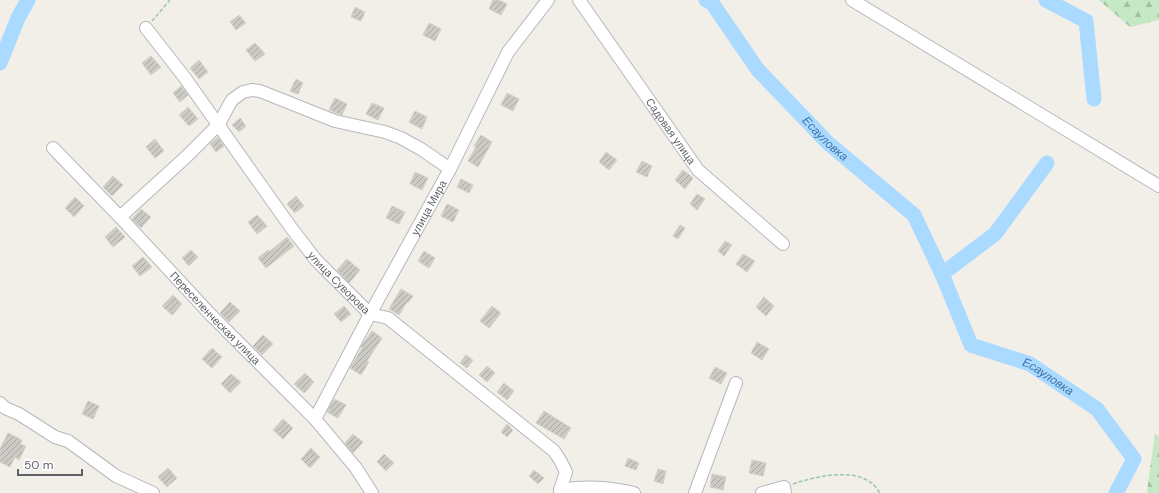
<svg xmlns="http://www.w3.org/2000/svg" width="1159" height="493" font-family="'DM Sans',sans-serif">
	<defs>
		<pattern id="forest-firs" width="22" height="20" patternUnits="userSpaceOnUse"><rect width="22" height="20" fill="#c5e8c5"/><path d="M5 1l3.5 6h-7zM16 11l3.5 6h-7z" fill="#a3c0a4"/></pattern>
		<pattern id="building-hatch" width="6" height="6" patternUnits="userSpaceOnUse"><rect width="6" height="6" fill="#cccac5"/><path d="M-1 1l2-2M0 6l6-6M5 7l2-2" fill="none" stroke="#a9a8a4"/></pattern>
	</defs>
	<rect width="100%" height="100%" fill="#f1efe8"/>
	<path fill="url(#forest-firs)" d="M1099 0H1159V20L1130 27Z
		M1155 433 1159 438V493H1148L1147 492Z"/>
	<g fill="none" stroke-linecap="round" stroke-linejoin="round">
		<g stroke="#aadaff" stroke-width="15">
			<path id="s1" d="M706 0 712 3 758 70 828 143 914 215 942 274 971 345 1030 364 1097 409 1134 459 1116 493"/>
			<path d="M1046 0 1086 21 1094 99"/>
			<path d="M0 63 18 18 28 0"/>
			<path d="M942 274 995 234 1047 163"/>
		</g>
	</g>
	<path fill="url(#building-hatch)" stroke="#d6d1c6" d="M493 0H499L507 4 501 15 489 9Z
		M355 7 365 12 361 21 351 17Z
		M239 15 246 23 236 30 230 22Z
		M429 23 441 29 435 41 423 35Z
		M255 43 265 54 255 61 246 50Z
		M151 56 161 67 151 75 142 63Z
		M199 60 208 72 199 79 190 68Z
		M296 79 303 83 298 94 290 91Z
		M181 86 188 95 180 102 173 93Z
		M507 93 519 99 513 111 501 105Z
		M335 98 347 104 342 115 329 110Z
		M372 103 384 108 378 120 366 114Z
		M188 107 198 119 189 126 179 115Z
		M415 111 427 117 422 129 409 122Z
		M240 118 246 126 239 132 232 125Z
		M481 135 492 142 478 167 468 161 476 147 474 146Z
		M218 137 224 146 216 152 210 144Z
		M155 139 164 151 155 158 146 147Z
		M606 152 617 160 609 170 599 162Z
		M642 161 652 166 647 177 636 172Z
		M683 170 693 178 685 189 675 180Z
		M415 172 428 178 422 190 410 184Z
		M113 176 123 185 112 196 103 187Z
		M461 179 473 185 469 193 457 187Z
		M697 194 705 199 697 210 690 204Z
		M296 196 304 206 295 213 287 204Z
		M75 197 84 206 74 217 65 208Z
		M447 204 459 210 453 222 441 216Z
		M392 206 405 212 399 224 386 218Z
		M141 209 151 217 141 228 132 219Z
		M257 215 267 226 257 234 248 222Z
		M680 225 685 228 678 239 673 236Z
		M116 227 125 237 113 247 105 237Z
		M287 237 294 246 266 268 258 258 268 250 269 252Z
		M725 241 732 245 724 256 718 251Z
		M191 250 198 257 189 266 182 258Z
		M424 251 435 258 429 268 418 261Z
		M743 254 755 261 747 272 736 264Z
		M143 257 152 267 140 276 132 266Z
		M347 259 360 270 349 283 337 270Z
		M401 289 413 296 408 303 407 302 399 315 389 309Z
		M173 295 182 304 172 315 162 306Z
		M764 297 774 306 766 316 756 307Z
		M230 302 240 311 229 322 220 313Z
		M344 306 351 314 341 322 334 314Z
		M492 306 501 313 489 328 480 321Z
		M372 331 382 338 367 361 369 362 361 375 350 368 362 348 361 347 362 345Z
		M263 335 273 344 262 355 253 346Z
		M757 342 769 349 762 360 751 353Z
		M212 348 222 357 212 368 202 359Z
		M466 355 473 360 467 368 460 363Z
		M487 366 495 373 487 382 479 375Z
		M715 367 727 373 721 384 709 378Z
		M305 373 314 382 304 393 294 384Z
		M231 374 241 382 230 393 221 384Z
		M504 383 514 391 507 400 497 392Z
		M334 399 346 405 338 418 327 412Z
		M88 401 99 406 93 419 82 414Z
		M544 411 571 428 564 439 536 423Z
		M283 419 293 428 283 439 273 430Z
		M507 424 513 430 507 437 501 432Z
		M8 433 22 440 20 444 26 446 19 460 15 457 10 467 0 462V449Z
		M353 434 363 442 353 453 345 443Z
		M311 448 320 457 310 468 301 459Z
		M384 454 394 463 386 471 377 462Z
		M628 458 639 463 636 470 625 466Z
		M752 460 766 463 763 476 749 473Z
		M168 468 177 478 167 487 158 477Z
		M658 469 666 471 663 484 654 481Z
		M534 470 544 478 538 484 529 476Z
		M712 474 726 477 723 490 710 487Z"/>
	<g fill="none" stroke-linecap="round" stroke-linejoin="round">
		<defs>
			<g id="minor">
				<path id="s2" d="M579 0 698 170 783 244"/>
				<path d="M852 0 1159 186"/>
				<path id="s3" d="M146 28 185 78 292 229 316 260 370 314 388 318 554 451 560 460 566 472 560 490"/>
				<path id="s4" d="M53 148 120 217 210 314 315 419 356 468 372 493"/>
				<path d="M120 217 186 157 219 124 229 105 232 100 243 92 252 90 260 91 335 121 385 132 401 138 421 149 450 169"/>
				<path d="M0 403 5 408 19 414 55 437 68 441 116 476 153 493"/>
				<path id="s5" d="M315 419 370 314 450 169 508 52 548 0"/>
				<path d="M560 490C587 486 608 487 634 493"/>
				<path d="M695 493 736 383"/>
				<path d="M762 493 784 487 785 493"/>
			</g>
		</defs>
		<use href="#minor" stroke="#b5b8bc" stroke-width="14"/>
		<path stroke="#9cc7a9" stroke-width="1.5" stroke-dasharray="4 2" stroke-linecap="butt" d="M152 21 170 0
			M793 484C814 477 850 468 870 482 874 484 877 489 880 493"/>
		<use href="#minor" stroke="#fff" stroke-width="12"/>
	</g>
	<g text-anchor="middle" stroke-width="3.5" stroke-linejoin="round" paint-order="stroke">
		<g font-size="11" fill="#5f6368" stroke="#fff">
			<text dy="4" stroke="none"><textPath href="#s2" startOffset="160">Садовая улица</textPath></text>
			<text dy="4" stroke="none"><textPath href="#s5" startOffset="240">улица Мира</textPath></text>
			<text dy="4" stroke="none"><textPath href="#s3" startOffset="320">улица Суворова</textPath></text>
			<text dy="4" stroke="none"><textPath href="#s4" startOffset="235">Переселенческая улица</textPath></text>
		</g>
		<g font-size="12" font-style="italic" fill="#4174aa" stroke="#fff">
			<text dy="4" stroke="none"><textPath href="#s1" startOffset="184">Есауловка</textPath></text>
			<text dy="4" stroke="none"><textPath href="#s1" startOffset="527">Есауловка</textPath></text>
		</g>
	</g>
	<path d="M18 469v6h64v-6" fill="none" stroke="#5f6368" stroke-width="2"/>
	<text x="24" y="469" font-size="12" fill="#5f6368" stroke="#ffffff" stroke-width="3" paint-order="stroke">50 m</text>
</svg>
